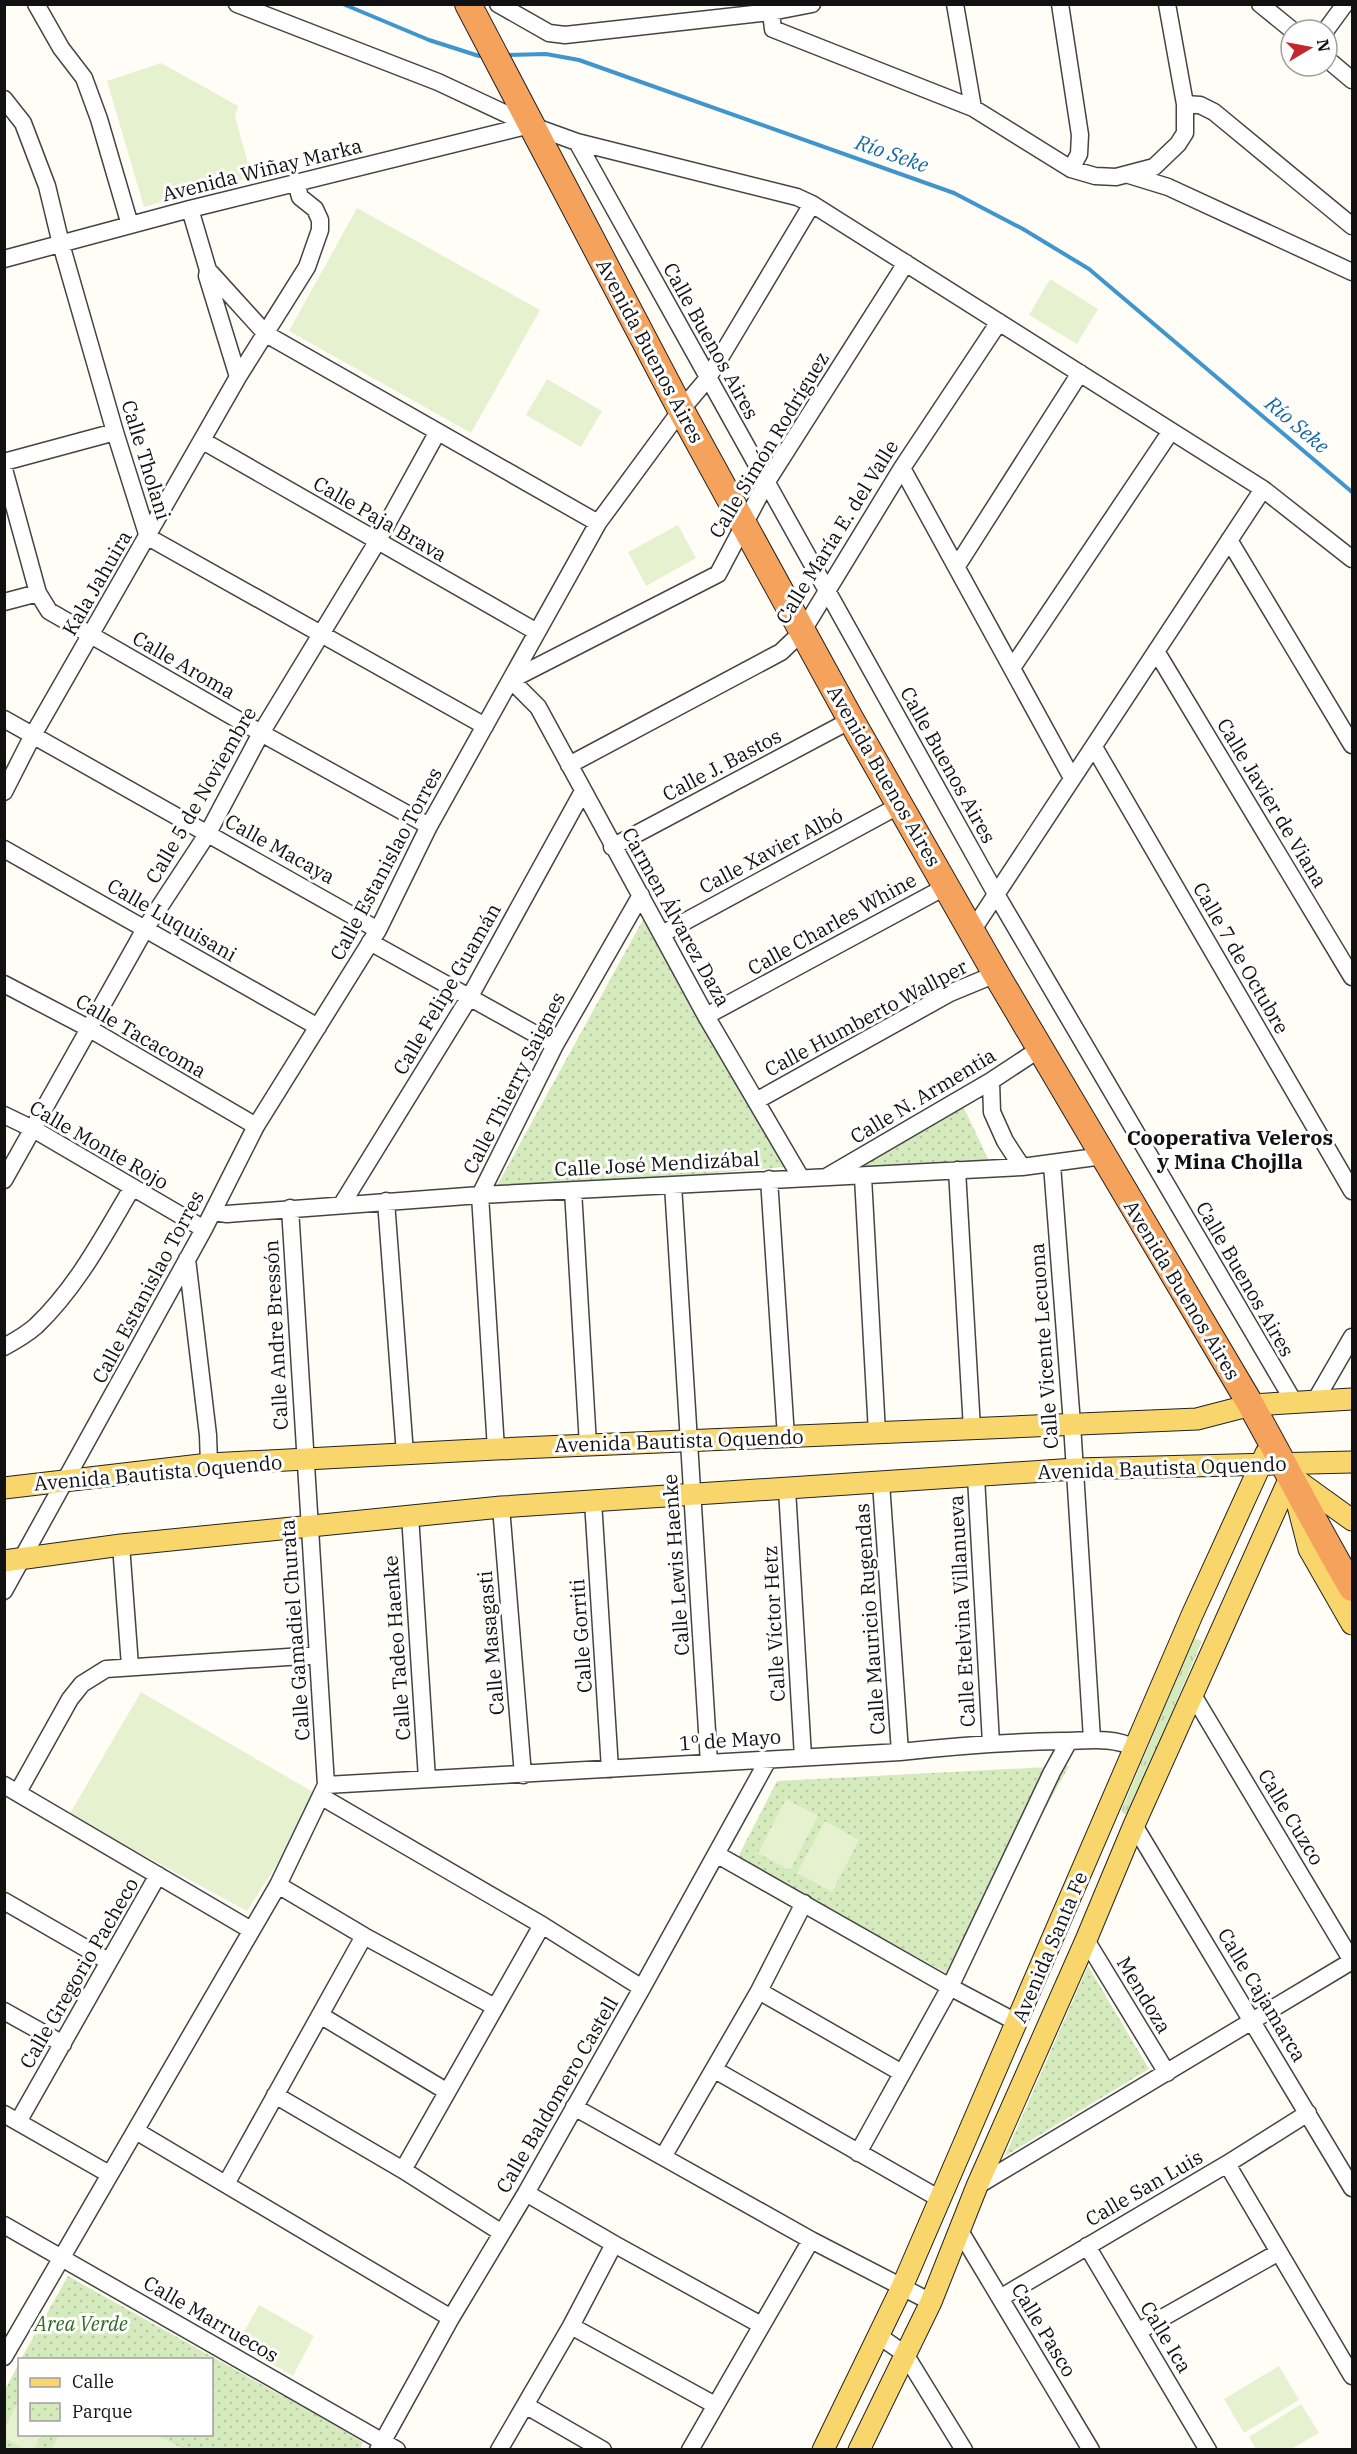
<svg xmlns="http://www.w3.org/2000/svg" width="1357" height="2454" font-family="'IBM Plex Serif',serif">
	<defs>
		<pattern id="grass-tufts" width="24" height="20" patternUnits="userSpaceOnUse" patternTransform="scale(1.5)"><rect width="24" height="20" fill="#d5ebbd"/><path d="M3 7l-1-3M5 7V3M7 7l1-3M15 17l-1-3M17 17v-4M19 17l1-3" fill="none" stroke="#b6c8a1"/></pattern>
		<pattern id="park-dots" width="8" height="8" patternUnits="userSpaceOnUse" patternTransform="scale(1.5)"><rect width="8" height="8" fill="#d5ebbd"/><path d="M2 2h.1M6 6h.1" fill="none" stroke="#b6c8a1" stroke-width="1.8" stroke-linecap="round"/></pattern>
	</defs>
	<rect width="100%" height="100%" fill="#fffdf5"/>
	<path fill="url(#grass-tufts)" d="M1194 1638 1202 1641 1129 1814H1124L1121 1811Z"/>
	<path fill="url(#park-dots)" d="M644 918 785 1167 494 1191Z
		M962 1104 990 1163 860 1168Z
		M1069 1766 952 1976 737 1859 777 1781Z
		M1088 1966 1149 2069 1005 2156Z
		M68 2276 284 2397 285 2396 363 2442 360 2450H5V2390L19 2363 20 2434H212V2360L21 2359Z"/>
	<path fill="#e6f2cf" d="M161 63 238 106 235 117 252 177 144 207 107 81Z
		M357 208 540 310 471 433 289 331Z
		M1050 279 1098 309 1077 344 1029 315Z
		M547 379 602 411 581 447 526 415Z
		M678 525 696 558 646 586 628 552Z
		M141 1692 320 1796 247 1911 69 1815Z
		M786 1799 818 1816 790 1870 758 1853Z
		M825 1821 859 1840 832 1892 797 1873Z
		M259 2305 314 2336 293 2376 237 2344Z
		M1279 2366 1299 2400 1244 2433 1224 2399Z
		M19 2400 20 2434 42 2435 34 2449H24L5 2438V2427Z
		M1301 2404 1319 2433 1291 2449H1256L1249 2437Z
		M59 2435H157L184 2449H51Z"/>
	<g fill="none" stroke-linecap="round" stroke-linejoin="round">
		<path stroke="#3f96cf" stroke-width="4" d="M343 4 429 40 479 56H484
			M506 55 546 54 579 60 954 193 1023 229 1089 269 1352 492"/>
		<defs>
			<path id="minor" d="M36 4 61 48 84 78 99 119 130 225
				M237 4 438 82 530 125 577 142 797 197 812 204 1263 489 1352 559
				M498 4 549 33 565 35 771 12 812 4
				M770 4 773 29 973 108 1071 169 1095 176 1116 177 1154 167 1178 144 1185 133V104L1167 4
				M955 4 973 108
				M1060 4 1080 135 1079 154 1071 169
				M1260 4 1292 30
				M1326 30 1345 4
				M1327 59 1352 80
				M4 99 23 123 47 186 61 244 115 432 148 537 485 726
				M1185 104 1200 105 1214 112 1352 226
				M577 142 996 894 1294 1402
				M1129 175 1168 187 1352 272
				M190 209 208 270 266 334 598 523
				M4 259 190 209 530 125
				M208 270 207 276 238 377
				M203 441 537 632
				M4 462 115 432
				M902 468 1072 778
				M4 469 38 593 49 611 261 733 429 826
				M1229 540 1352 745
				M957 566 1080 373
				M4 602 38 593
				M1156 651 1352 977
				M1012 668 1171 431
				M4 719 378 930
				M1094 747 1352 1191
				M569 765 781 652 802 632 902 468 999 322
				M4 792 33 735 238 377 307 267 320 230V220L315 209 300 197 296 182
				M612 847 851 720
				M4 849 318 1027
				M972 931 1263 489
				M662 934 900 805
				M370 942 555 1045
				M4 984 90 1029 256 1126
				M706 1016 947 886
				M991 1081 992 1112 1005 1141 1022 1167
				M756 1101 950 993 996 974
				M4 1115 35 1130 204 1229
				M1052 1165 1072 1424 1092 1739
				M957 1170 972 1429
				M828 1176 991 1081 1041 1048
				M863 1177 877 1433
				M801 1178 706 1016 538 707 511 680 718 574 766 483 906 263
				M769 1179 786 1437
				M4 1180 145 929 208 833 261 733 377 542 437 433
				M673 1185 709 1763
				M573 1190 588 1445
				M386 1201 405 1454
				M342 1204 469 998 583 791
				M213 1212 227 1214 480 1195 1022 1167 1103 1156
				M187 1259 208 1435 209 1464
				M4 1347C15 1341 27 1334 36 1326 77 1287 103 1237 132 1188
				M1315 1401 1352 1337
				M496 1449 480 1195 555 1045 641 895
				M976 1477 991 1743
				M881 1483 900 1752
				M787 1489 803 1757
				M593 1501 610 1769
				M501 1507 523 1775
				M410 1515 427 1779
				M121 1545 130 1666
				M4 1591 204 1229 256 1126 378 930 429 826 598 523 681 410 708 378 812 204
				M1193 1695 1352 1961
				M4 1785 251 1930
				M326 1785 900 1752C955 1746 1008 1742 1062 1741 1087 1741 1111 1736 1135 1748
				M18 1792 70 1699 82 1684 106 1669 318 1655
				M322 1797 542 1925 642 1988
				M1134 1825 1352 2188
				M716 1854 950 1987 1018 2023
				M278 1885 364 1936 495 2007
				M4 1901 108 1961
				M1086 1940 1167 2073
				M759 1991 902 2073
				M4 2011 63 2044
				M320 2015 446 2091
				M715 2070 940 2199
				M275 2095 403 2170 502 2233
				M574 2107 811 2240 931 2302
				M4 2114 109 2174
				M18 2122 158 1875
				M136 2131 451 2318
				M858 2153 950 1987 1052 1772 1069 1741
				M663 2157 759 1991 804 1903
				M1227 2164 1352 2376
				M403 2170 542 1925
				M226 2184 364 1936
				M977 2186 1352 1961
				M4 2225 397 2450
				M960 2231 1091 2450
				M614 2244 761 2325
				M1087 2246 1208 2450
				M1000 2298 1227 2164 1308 2113
				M571 2326 715 2405
				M1139 2331 1279 2252
				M879 2336 905 2354 964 2450
				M4 2357 278 1885 326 1785 290 1208
				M525 2405 603 2450
				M378 2450 451 2318 526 2193 642 1988 768 1760
				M499 2450 571 2326 614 2244 526 2193
				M690 2450 811 2240"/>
			<path id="major" d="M1291 1476 1352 1520
				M4 1488 209 1464 496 1449 1197 1419 1251 1405 1352 1399
				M1297 1502 1309 1549 1352 1624
				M4 1561 121 1545 501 1507 1075 1469 1352 1462
				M823 2450 902 2287 1192 1615 1266 1453
				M859 2450 931 2302 977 2186 1086 1940 1134 1825 1291 1475"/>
			<path id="highway" d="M468 4 681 410 851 720 996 974 1251 1405C1285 1466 1317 1528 1352 1588"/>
		</defs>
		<use href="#minor" stroke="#444" stroke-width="19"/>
		<use href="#major" stroke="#222" stroke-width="23"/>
		<use href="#highway" stroke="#222" stroke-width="28"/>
		<use href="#minor" stroke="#fff" stroke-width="16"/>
		<use href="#major" stroke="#f9d66b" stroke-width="21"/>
		<use href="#highway" stroke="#f5a25d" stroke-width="26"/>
	</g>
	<g text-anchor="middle" stroke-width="6" stroke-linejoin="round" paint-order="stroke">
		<g font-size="20" fill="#111" stroke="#fff">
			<text transform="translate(262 170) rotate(-14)" y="7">Avenida Wiñay Marka</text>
			<text transform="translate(711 341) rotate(61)" y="7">Calle Buenos Aires</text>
			<text transform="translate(650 351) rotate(62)" y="7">Avenida Buenos Aires</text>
			<text transform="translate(769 445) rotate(-59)" y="7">Calle Simón Rodríguez</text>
			<text transform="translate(146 460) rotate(73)" y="7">Calle Tholani</text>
			<text transform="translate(380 519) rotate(30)" y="7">Calle Paja Brava</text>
			<text transform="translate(837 532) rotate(-58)" y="7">Calle María E. del Valle</text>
			<text transform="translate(97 583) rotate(-60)" y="7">Kala Jahuira</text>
			<text transform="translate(184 665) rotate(30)" y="7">Calle Aroma</text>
			<text transform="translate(722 765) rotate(-28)" y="7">Calle J. Bastos</text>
			<text transform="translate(948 765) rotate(61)" y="7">Calle Buenos Aires</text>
			<text transform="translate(884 776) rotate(60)" y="7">Avenida Buenos Aires</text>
			<text transform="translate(201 795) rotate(-60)" y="7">Calle 5 de Noviembre</text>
			<text transform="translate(1272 803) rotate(59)" y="7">Calle Javier de Viana</text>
			<text transform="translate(280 849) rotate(29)" y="7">Calle Macaya</text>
			<text transform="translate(771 851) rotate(-28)" y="7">Calle Xavier Albó</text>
			<text transform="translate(386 864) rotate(-62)" y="7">Calle Estanislao Torres</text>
			<text transform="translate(676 917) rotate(61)" y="7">Carmen Álvarez Daza</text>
			<text transform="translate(172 920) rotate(30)" y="7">Calle Luquisani</text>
			<text transform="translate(832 924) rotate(-29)" y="7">Calle Charles Whine</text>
			<text transform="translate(1241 958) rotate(60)" y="7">Calle 7 de Octubre</text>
			<text transform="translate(447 989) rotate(-60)" y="7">Calle Felipe Guamán</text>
			<text transform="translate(866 1018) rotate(-28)" y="7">Calle Humberto Wallper</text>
			<text transform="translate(141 1036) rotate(30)" y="7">Calle Tacacoma</text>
			<text transform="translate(514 1083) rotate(-63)" y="7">Calle Thierry Saignes</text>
			<text transform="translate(923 1096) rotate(-31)" y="7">Calle N. Armentia</text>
			<text transform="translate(99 1145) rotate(30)" y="7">Calle Monte Rojo</text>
			<text transform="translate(657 1164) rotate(-3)" y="7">Calle José Mendizábal</text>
			<text transform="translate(1245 1279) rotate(60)" y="7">Calle Buenos Aires</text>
			<text transform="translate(148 1287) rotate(-62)" y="7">Calle Estanislao Torres</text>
			<text transform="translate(1182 1290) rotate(59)" y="7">Avenida Buenos Aires</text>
			<text transform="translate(276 1335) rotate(-93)" y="7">Calle Andre Bressón</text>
			<text transform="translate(1044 1346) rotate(-94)" y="7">Calle Vicente Lecuona</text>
			<text transform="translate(679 1441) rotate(-2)" y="7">Avenida Bautista Oquendo</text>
			<text transform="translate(1162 1468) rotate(-2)" y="7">Avenida Bautista Oquendo</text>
			<text transform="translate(158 1473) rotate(-5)" y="7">Avenida Bautista Oquendo</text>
			<text transform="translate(676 1565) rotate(-94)" y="7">Calle Lewis Haenke</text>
			<text transform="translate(962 1611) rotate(-93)" y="7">Calle Etelvina Villanueva</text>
			<text transform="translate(870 1619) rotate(-94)" y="7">Calle Mauricio Rugendas</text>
			<text transform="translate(774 1624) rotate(-93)" y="7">Calle Víctor Hetz</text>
			<text transform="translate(295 1630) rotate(-94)" y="7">Calle Gamadiel Churata</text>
			<text transform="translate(581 1636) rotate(-94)" y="7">Calle Gorriti</text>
			<text transform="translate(491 1643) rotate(-95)" y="7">Calle Masagasti</text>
			<text transform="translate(397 1648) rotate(-94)" y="7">Calle Tadeo Haenke</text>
			<text transform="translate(730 1740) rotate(-4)" y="7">1º de Mayo</text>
			<text transform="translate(1291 1817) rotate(59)" y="7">Calle Cuzco</text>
			<text transform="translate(1050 1947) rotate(-67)" y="7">Avenida Santa Fe</text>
			<text transform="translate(79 1973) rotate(-60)" y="7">Calle Gregorio Pacheco</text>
			<text transform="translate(1144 1995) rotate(59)" y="7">Mendoza</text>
			<text transform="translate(1262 1995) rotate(59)" y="7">Calle Cajamarca</text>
			<text transform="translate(557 2095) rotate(-60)" y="7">Calle Baldomero Castell</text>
			<text transform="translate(1144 2188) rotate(-30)" y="7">Calle San Luis</text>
			<text transform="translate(211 2319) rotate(30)" y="7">Calle Marruecos</text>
			<text transform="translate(1044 2330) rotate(59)" y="7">Calle Pasco</text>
			<text transform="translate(1166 2337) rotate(59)" y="7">Calle Ica</text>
		</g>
		<g font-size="20" font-style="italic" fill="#2f6b1f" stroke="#fff">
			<text x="81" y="2331">Area Verde</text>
		</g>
		<g font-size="21" font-style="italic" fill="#1768a6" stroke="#fff">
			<text transform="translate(892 154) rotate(19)" y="7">Río Seke</text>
			<text transform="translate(1297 425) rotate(40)" y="7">Río Seke</text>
		</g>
		<g font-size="21" font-weight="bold" fill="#111" stroke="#fff">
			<text x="1230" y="1145">Cooperativa Veleros<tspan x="1230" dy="24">y Mina Chojlla</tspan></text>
		</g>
	</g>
	<rect width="1357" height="2454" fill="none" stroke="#111111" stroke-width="12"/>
	<rect x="18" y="2358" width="195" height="78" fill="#ffffff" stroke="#a0a0a0" stroke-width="1.5"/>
	<rect x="30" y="2378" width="30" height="9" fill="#f9d66b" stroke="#a0a0a0" stroke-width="1.5"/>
	<text x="72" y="2388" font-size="18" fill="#111111">Calle</text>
	<rect x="30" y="2403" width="30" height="18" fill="url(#park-dots)" stroke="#a0a0a0" stroke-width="1.5"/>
	<text x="72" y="2418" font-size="18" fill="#111111">Parque</text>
	<g transform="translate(1309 48) rotate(80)"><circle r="28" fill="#ffffff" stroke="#a0a0a0" stroke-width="1.5"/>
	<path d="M0-4.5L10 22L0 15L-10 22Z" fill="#c4262e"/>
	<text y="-9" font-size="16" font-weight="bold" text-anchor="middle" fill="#111111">N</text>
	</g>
</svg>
